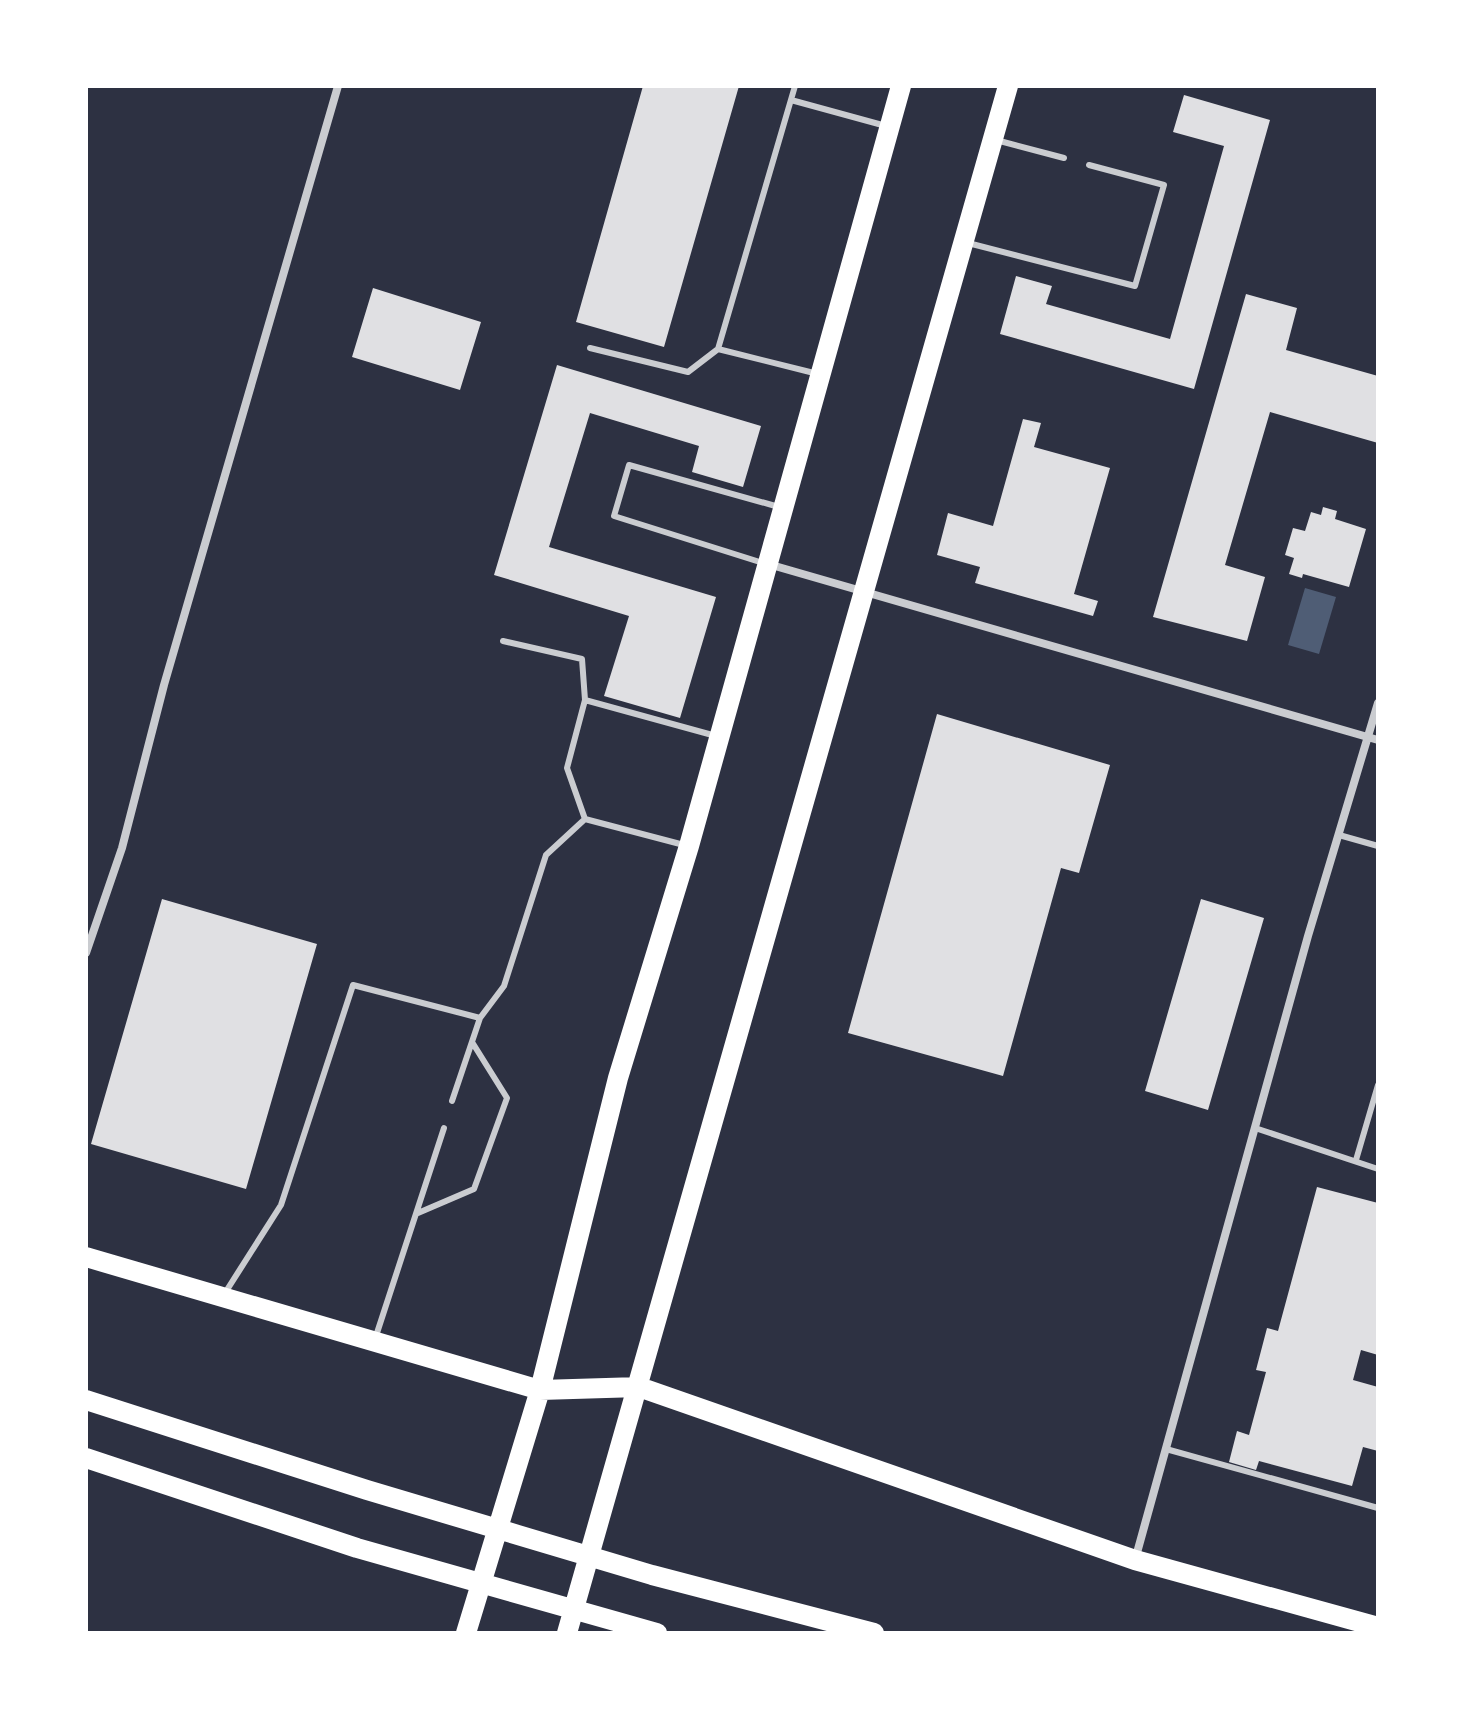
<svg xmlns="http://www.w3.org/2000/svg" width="1464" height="1719" font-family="'DM Sans',sans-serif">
	<rect width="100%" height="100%" fill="#2d3142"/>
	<path fill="#4f5d75" d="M1305 588 1336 597 1319 654 1288 645Z"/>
	<path fill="#e0e0e3" d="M643 86H739L664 347 576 322Z
		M1184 95 1270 120 1194 389 1000 334 1016 276 1052 286 1046 304 1170 339 1224 146 1173 132Z
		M373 288 481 322 460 390 352 357Z
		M1246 294 1297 308 1286 350 1378 376V443L1270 412 1225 565 1265 577 1247 641 1153 617Z
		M557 365 761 426 743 487 692 472 699 446 590 413 549 547 716 597 680 718 604 696 629 616 494 575Z
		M1023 419 1041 423 1034 447 1110 468 1074 594 1098 601 1093 616 975 583 980 567 937 555 948 513 993 526Z
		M1323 507 1337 511 1335 519 1366 529 1349 587 1303 574 1302 578 1289 574 1294 558 1285 555 1293 528 1305 531 1311 512 1321 515Z
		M937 714 1110 765 1079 873 1061 868 1003 1076 848 1033Z
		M162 899 317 944 246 1189 91 1144Z
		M1201 899 1264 918 1208 1110 1145 1091Z
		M1317 1187 1378 1203V1355L1361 1350 1353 1380 1378 1387V1451L1363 1447 1352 1486 1259 1461 1256 1470 1229 1462 1237 1431 1249 1435 1266 1372 1256 1370 1267 1328 1278 1331Z"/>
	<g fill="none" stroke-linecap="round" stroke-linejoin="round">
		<path stroke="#caccd0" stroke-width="6" d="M795 86 718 349 818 374
			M791 100 886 126
			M996 140 1064 158
			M968 243 1135 286 1164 185 1089 165
			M590 348 688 372 718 349
			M763 563 614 516 629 465 779 507
			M503 641 582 659 585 700 716 736
			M585 819 567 768 585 700
			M1339 835 1378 846
			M452 1101 480 1018
			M1255 1128 1378 1169
			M1356 1160 1378 1085
			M418 1213 474 1189 507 1098 472 1042
			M225 1293 281 1205 353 985 480 1018 504 986 546 855 585 819 684 845
			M376 1336 444 1128
			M1166 1449 1378 1508"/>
		<path stroke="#caccd0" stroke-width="8" d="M768 564 1378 740
			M86 953 122 848 164 685 338 86
			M1135 1560 1308 936 1378 703"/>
		<path stroke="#fff" stroke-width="20" d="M86 1257 540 1390 639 1387 1135 1560 1378 1627
			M86 1400 367 1490 652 1575 874 1633
			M86 1458 357 1548 657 1633
			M466 1633 540 1390 618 1078 689 846 901 86
			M567 1633 1008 86"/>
	</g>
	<rect width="1464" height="1719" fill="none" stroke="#ffffff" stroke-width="176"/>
</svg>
